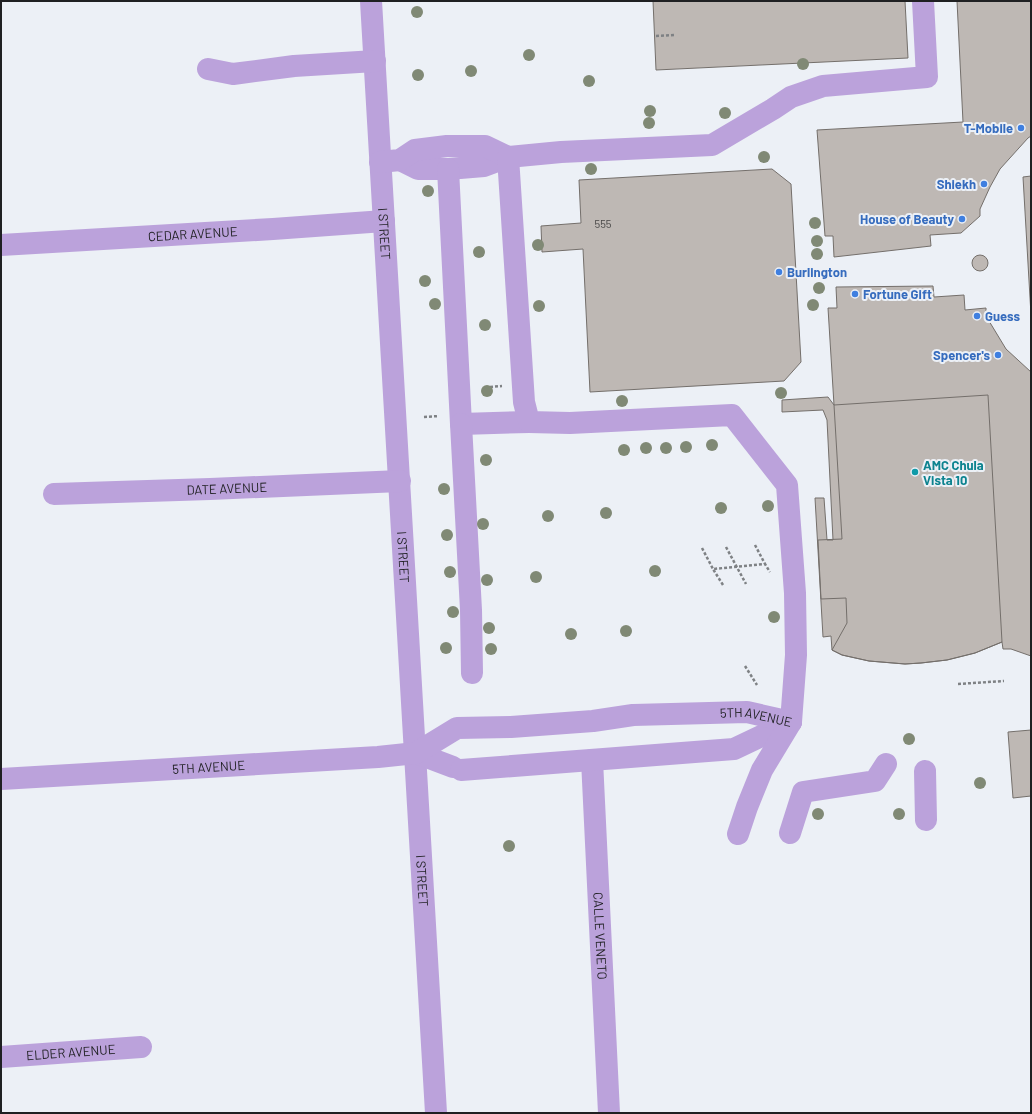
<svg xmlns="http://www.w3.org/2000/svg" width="1032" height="1114" font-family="Barlow,sans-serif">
	<rect width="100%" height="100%" fill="#ecf0f6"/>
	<path fill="#beb8b4" stroke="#746f6b" d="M653 1H905L908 58 656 70Z
		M957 1H1031V136L1028 138 1000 169 990 187 980 209V216L961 233 930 235 931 246 834 257 833 236H825L817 130 963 122Z
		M772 169 791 184 801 362 784 381 590 392 583 249 542 252 541 226 581 223 579 180Z
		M1031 176V315L1023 177Z
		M972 263a8 8 0 1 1 16 0a8 8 0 1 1-16 0Z
		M933 286 934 297 964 295 965 310 986 308V316L1006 349 1031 372V656L1011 649H1003L1002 642 975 653 947 660 921 663 905 664 869 661 842 655 832 650 831 636 823 637 815 498H824L827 540H833L827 420 823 410 782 412V400L828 397 834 405 828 308H837L836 287Z
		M988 395 1002 642 975 653 947 660 921 663 905 664 869 661 842 655 832 650 847 623 846 598 821 599 818 540 842 539 834 405Z
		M1031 730V796L1013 798 1008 732Z"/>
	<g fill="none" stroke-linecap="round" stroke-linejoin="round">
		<path stroke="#7e8184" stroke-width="2.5" stroke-dasharray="3 2" stroke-linecap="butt" d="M656 36 674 35
			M490 387 502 386
			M424 417 439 416
			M755 545 765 564
			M726 547 746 584
			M702 548 713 569
			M723 585 713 569 765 564 770 572
			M745 666 757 685
			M958 684 1004 681"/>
		<g stroke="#bba2db" stroke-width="22">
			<path id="s1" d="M371 1 436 1113"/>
			<path d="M208 69 233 74 294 66 375 61"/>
			<path d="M400 160 418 169H448L484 166 508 157"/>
			<path d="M380 162 400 160 415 150 447 146H485L508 157"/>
			<path d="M448 169 461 424 529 422"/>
			<path id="s2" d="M1 245 273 229 384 221"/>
			<path d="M461 424 471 610 472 673"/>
			<path id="s3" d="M54 494 210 489 400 481"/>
			<path d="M416 753 453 767"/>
			<path id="s4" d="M592 760 609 1113"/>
			<path d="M461 770 734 749 791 722"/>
			<path d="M925 771 926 820"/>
			<path id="s5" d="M1 779 378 757 416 753 457 728 511 727 593 721 633 715 747 712 791 722"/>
			<path d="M790 833 803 792 875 781 886 764"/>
			<path d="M738 834 747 807 762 770 791 722 796 655 795 593 787 485 732 415 570 423 529 422 524 402 508 157 561 152 712 145 773 109 791 97 823 86 927 77 923 1"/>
			<path id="s6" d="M1 1057 141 1047"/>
		</g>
	</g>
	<g fill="#808975">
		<circle cx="417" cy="12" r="6"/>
		<circle cx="529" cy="55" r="6"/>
		<circle cx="803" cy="64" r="6"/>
		<circle cx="471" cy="71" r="6"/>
		<circle cx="418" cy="75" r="6"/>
		<circle cx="589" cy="81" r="6"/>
		<circle cx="650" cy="111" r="6"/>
		<circle cx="725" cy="113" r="6"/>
		<circle cx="649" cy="123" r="6"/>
		<circle cx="764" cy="157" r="6"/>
		<circle cx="591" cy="169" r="6"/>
		<circle cx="428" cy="191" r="6"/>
		<circle cx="815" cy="223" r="6"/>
		<circle cx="817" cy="241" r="6"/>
		<circle cx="538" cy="245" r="6"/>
		<circle cx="479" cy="252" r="6"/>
		<circle cx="817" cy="254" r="6"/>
		<circle cx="425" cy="281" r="6"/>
		<circle cx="819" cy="288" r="6"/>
		<circle cx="435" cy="304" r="6"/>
		<circle cx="813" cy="305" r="6"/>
		<circle cx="539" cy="306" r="6"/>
		<circle cx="485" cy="325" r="6"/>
		<circle cx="487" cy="391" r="6"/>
		<circle cx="781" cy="393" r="6"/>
		<circle cx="622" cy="401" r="6"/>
		<circle cx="712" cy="445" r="6"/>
		<circle cx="686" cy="447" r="6"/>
		<circle cx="646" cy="448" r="6"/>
		<circle cx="666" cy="448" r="6"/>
		<circle cx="624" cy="450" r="6"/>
		<circle cx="486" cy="460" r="6"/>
		<circle cx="444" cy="489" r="6"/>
		<circle cx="768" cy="506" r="6"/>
		<circle cx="721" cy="508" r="6"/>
		<circle cx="606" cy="513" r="6"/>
		<circle cx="548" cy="516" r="6"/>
		<circle cx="483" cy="524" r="6"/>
		<circle cx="447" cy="535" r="6"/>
		<circle cx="655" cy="571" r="6"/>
		<circle cx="450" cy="572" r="6"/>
		<circle cx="536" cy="577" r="6"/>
		<circle cx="487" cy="580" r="6"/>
		<circle cx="453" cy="612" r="6"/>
		<circle cx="774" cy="617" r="6"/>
		<circle cx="489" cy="628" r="6"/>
		<circle cx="626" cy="631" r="6"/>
		<circle cx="571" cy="634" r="6"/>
		<circle cx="446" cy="648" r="6"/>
		<circle cx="491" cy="649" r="6"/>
		<circle cx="909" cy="739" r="6"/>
		<circle cx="980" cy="783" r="6"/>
		<circle cx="818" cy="814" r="6"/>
		<circle cx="899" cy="814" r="6"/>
		<circle cx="509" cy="846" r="6"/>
	</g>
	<g fill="#3f7fe0" stroke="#ecf0f6" stroke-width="1.5">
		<circle cx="1021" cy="128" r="4"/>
		<circle cx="984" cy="184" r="4"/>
		<circle cx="962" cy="219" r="4"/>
		<circle cx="779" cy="272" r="4"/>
		<circle cx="855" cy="294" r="4"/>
		<circle cx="977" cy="316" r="4"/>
		<circle cx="998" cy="355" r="4"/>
	</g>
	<circle fill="#0f9aa8" stroke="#ecf0f6" stroke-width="1.5" cx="915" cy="472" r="4"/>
	<g text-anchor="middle" stroke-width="4" stroke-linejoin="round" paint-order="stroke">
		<g font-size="11" fill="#474646">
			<text x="603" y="228">555</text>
		</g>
		<g font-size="13" font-weight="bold" fill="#366cbe" stroke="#ecf0f6" text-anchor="end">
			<text x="1013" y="133">T-Mobile</text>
			<text x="976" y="189">Shiekh</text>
			<text x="954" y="224">House of Beauty</text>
			<text x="787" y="277" text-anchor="start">Burlington</text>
			<text x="863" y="299" text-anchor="start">Fortune Gift</text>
			<text x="985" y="321" text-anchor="start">Guess</text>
			<text x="990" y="360">Spencer's</text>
		</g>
		<g font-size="13" fill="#1f2022" stroke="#ecf0f6">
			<text dy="5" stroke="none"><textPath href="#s2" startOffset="192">CEDAR AVENUE</textPath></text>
			<text dy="5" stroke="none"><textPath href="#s1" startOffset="233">I STREET</textPath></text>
			<text dy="5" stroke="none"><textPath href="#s3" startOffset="173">DATE AVENUE</textPath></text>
			<text dy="5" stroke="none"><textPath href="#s1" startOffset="557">I STREET</textPath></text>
			<text dy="5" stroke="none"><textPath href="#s5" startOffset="764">5TH AVENUE</textPath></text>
			<text dy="5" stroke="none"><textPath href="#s5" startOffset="208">5TH AVENUE</textPath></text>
			<text dy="5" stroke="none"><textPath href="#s1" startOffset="881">I STREET</textPath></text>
			<text dy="5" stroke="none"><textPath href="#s4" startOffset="176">CALLE VENETO</textPath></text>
			<text dy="5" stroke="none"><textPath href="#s6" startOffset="70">ELDER AVENUE</textPath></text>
		</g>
		<g font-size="13" font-weight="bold" fill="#0d838f" stroke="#ecf0f6" text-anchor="start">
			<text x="923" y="470">AMC Chula<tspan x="923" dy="15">Vista 10</tspan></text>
		</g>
	</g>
	<rect width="1032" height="1114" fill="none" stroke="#1f2022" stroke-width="4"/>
</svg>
